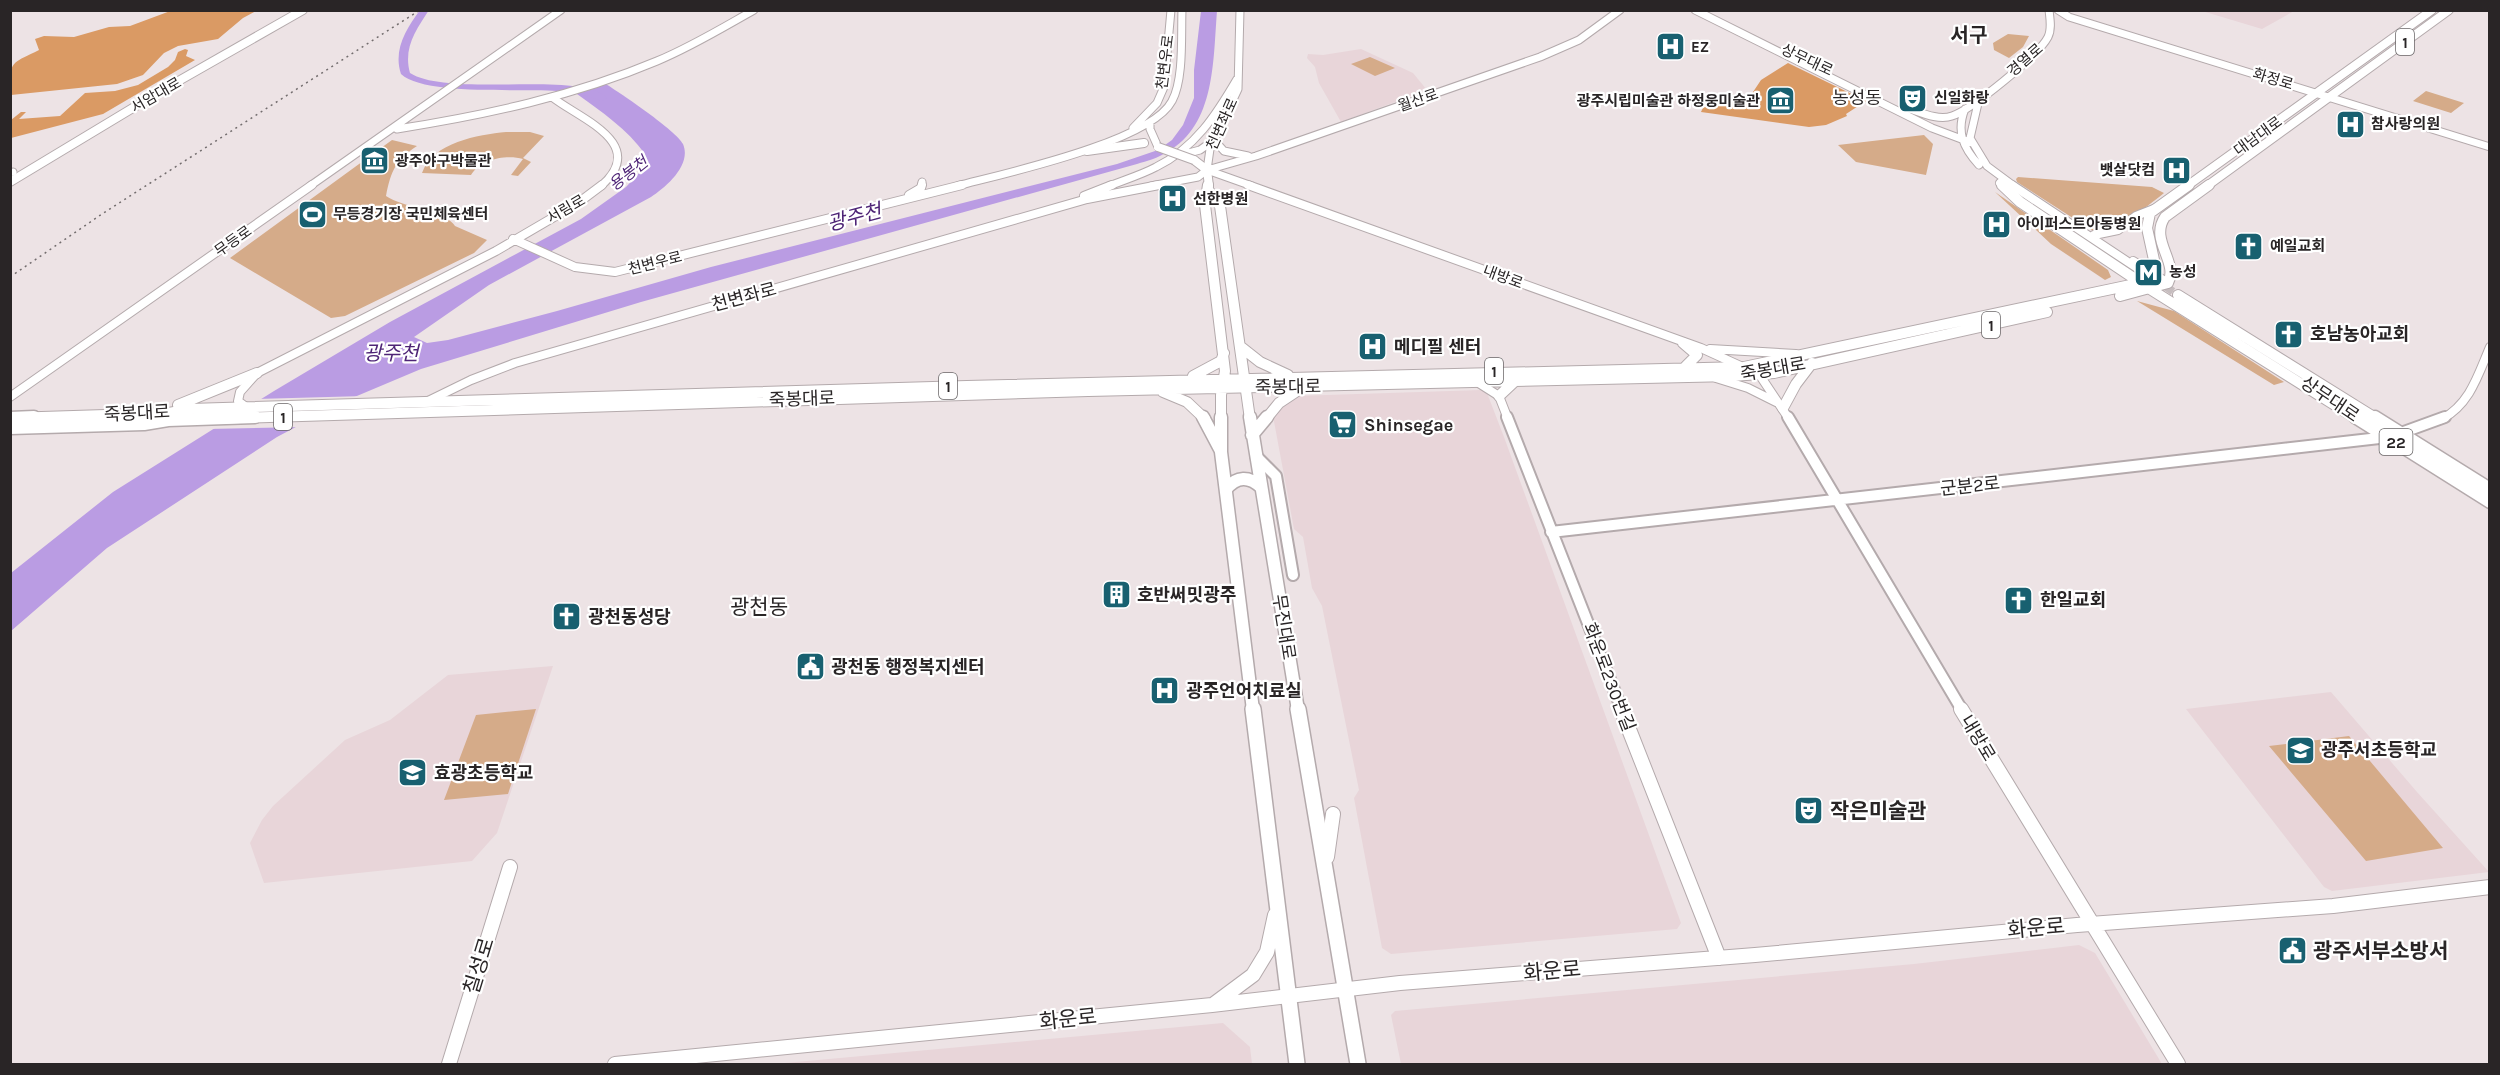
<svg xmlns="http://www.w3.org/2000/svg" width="2500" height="1075" font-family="Karla,'Noto Sans KR',sans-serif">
	<rect width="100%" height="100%" fill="#ede3e5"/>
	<path fill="#e8d5d9" d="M2202 11H2294L2262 29Z
		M1361 49 1413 73 1427 90 1341 122 1319 83 1315 67 1307 58 1308 54 1323 55Z
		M1481 390 1487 393 1504 437 1681 923 1677 929 1391 954 1382 948 1354 798 1359 790 1322 606 1312 588 1303 537 1294 529 1273 416 1277 409 1296 396Z
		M553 666 497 833 472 861 264 883 250 843 262 820 273 806 345 740 390 720 448 675Z
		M2331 692 2417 792 2489 872 2332 891 2324 887 2186 709Z
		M2079 945 2095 953 2162 1064H1401L1391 1015 1395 1011 1914 964Z
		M1223 1023 1250 1047 1252 1064H774Z"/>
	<path fill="#d5ab89" d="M2008 34 2029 36 2023 47 2009 58 1994 50 1993 43Z
		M1370 57 1395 68 1375 76 1351 64Z
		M2426 91 2464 103 2451 113 2413 101Z
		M506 132H530L544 136 523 158 531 162 518 176 511 175 523 159C507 154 480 159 471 175L422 173C433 142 478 135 506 132Z
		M1924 135 1933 144 1926 175 1856 162 1838 145Z
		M392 140 417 146C396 160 391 170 386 196 402 207 449 213 455 226L487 240 474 253 345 316 331 318 230 258Z
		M2018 177 2152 187 2164 193C2145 208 2118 231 2093 231L2017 182 2016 179Z
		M1995 192 2108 270 2111 277 2105 280 2051 244Z
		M2137 301 2174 311 2284 382 2274 385Z
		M536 709 508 794 444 800 476 715Z
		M2349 736 2443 848 2366 861 2269 746Z"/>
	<path fill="#da9a64" d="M173 10 256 11 243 18 218 39 178 46 164 53 143 75 117 84 11 95C10 60 9 65 39 50L35 39 44 36 74 37 109 27 130 26Z
		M185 49 188 50 186 56 195 60 103 114 11 138V120L21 112H26L19 119 60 116 85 93 115 91 138 85 168 67 175 60 178 52Z
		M1788 63 1866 101 1846 114 1847 116 1826 125 1809 127 1701 112C1710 89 1730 93 1749 98L1761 80Z"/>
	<path fill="#ba9ce3" d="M1201 11H1217C1213 59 1216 125 1167 152 1158 158 1147 161 1137 164L641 302 421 369 345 401 277 437 107 548 11 631V573L113 492 274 391 390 322 581 219 626 187 641 171 645 154C627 129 602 112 577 94L606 84C620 93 677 131 683 144 692 165 666 187 651 197L489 285 414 337 427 343 448 340 557 311 711 267 1117 164 1158 150 1172 140 1183 125 1194 98V70Z"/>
	<path fill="#ede3e5" d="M364 396 304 427 207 429 256 399Z"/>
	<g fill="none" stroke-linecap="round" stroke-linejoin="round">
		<path fill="#ba9ce3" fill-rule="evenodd" d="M420 10H429C416 30 403 48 410 73 450 98 581 70 607 98L602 101C588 96 573 92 557 91 523 88 424 96 401 74 393 50 406 29 420 10Z"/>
		<path stroke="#c6bdbf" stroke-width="8" stroke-dasharray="8 4.5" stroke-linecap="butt" d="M2130 269 2152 284
			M2156 280 2178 295"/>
		<defs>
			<path id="minor-far3" d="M1695 10 1932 128 1972 143
				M2058 10 2069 17 2490 147
				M552 97C578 118 650 143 601 186
				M1979 99 1970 138 1987 166 2014 186
				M1907 108C1920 112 1938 121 1952 116 1971 110 2039 55 2048 37 2052 29 2050 19 2049 10
				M1965 109C1956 131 1963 148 1979 165
				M1150 122V129L1158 147
				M1133 128 1157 103 1164 87 1171 10
				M397 129C486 115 574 96 657 61 691 47 722 28 754 10
				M1181 155 1200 150 1214 140 1224 151 1248 156
				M1207 170 1252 186
				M1207 170 1256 156 1540 57 1579 40 1620 10
				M10 173 13 172
				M310 186 561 10
				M921 186 922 182
				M957 186C1002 174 1151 142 1172 101 1184 79 1181 36 1182 10
				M1109 186C1124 180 1141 175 1156 167 1195 148 1216 115 1237 79
				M1151 186 1198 177 1207 170 1210 149 1238 89 1240 10"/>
			<path id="minor-far2" d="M1248 185 1701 348 1747 369
				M2012 185 2137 268
				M909 195 921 188 922 185
				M1084 196 1112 185
				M2094 235 2118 230 2136 216 2159 207
				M513 239 575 267 615 272 962 185
				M2133 261 2168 283
				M1710 349 1796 354
				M1755 368 1789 419
				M1716 378 1748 388 1776 402
				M1477 382 1499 396 1508 419
				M10 397 312 185
				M428 401 471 380 515 363 1087 199 1159 185
				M246 407 238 401 240 392 257 373 496 251 578 203 602 185
				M2442 419C2470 404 2478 375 2490 347"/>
			<path id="minor-far1" d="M1507 417 1622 710
				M1788 417 1962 710
				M2401 433 2445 417
				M1256 456 1276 476 1293 575
				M1551 532C1830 499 2109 471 2388 437"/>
			<path id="minor" d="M1621 709 1719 958
				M1961 709 2178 1064
				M1327 857 1333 814
				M1214 1004 1253 975 1267 952 1275 915
				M449 1064 510 867
				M615 1064 1212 1005 1400 983 1755 955 2077 925 2333 906 2490 887"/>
			<path id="major-far3" d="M1087 151 1144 143
				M1194 160 1207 170 1209 186
				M10 182 161 91 303 10
				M2000 183 2003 186
				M2187 186 2432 10
				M2207 186 2449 10"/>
			<path id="major-far2" d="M1208 185 1205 205 1225 371 1221 395V419
				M2002 185 2020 202 2150 289 2357 419
				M1209 191 1220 206 1250 419
				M2168 283C2179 262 2149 240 2165 217L2209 185
				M2178 295 2377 419
				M2120 296 2168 283
				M1683 343 1697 355 1684 368
				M1241 347 1260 362 1288 375
				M1193 376 1221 361 1224 353
				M1163 392 1187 402 1205 419
				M1499 396 1515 381
				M178 405 257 373
				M1783 408 1796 384 1812 363
				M10 418 169 413 190 409 967 386 1744 367 2140 283 2153 275 2156 269 2147 228 2150 213 2189 185
				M208 419 1088 391 1732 376 1774 373 2047 312
				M1266 419 1279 403 1303 387"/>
			<path id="major-far1" d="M1203 417 1221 451
				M1221 417V452L1253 710
				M1250 417 1298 710
				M2355 417 2490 502
				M2375 417 2490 489
				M10 418 34 417
				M10 428 144 424 168 420 255 417
				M1252 435 1267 417
				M1226 489C1237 476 1249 476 1261 487"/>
			<path id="major" d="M1253 709 1297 1064
				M1298 709 1358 1064"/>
		</defs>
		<use href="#minor-far3" stroke="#b4aaac" stroke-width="9"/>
		<use href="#minor-far2" stroke="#b4aaac" stroke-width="10"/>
		<use href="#minor-far1" stroke="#b4aaac" stroke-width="14"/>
		<use href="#minor" stroke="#b4aaac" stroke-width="16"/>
		<use href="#major-far3" stroke="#b4aaac" stroke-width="10"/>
		<use href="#major-far2" stroke="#b4aaac" stroke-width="12"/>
		<use href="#major-far1" stroke="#b4aaac" stroke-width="15"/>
		<use href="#major" stroke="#b4aaac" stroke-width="18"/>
		<use href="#minor-far3" stroke="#fff" stroke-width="7"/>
		<use href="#minor-far2" stroke="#fff" stroke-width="8"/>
		<use href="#minor-far1" stroke="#fff" stroke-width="10"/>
		<use href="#minor" stroke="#fff" stroke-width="14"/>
		<use href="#major-far3" stroke="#fff" stroke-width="8"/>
		<use href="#major-far2" stroke="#fff" stroke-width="10"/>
		<use href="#major-far1" stroke="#fff" stroke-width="12"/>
		<use href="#major" stroke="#fff" stroke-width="15"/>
		<path stroke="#736d6e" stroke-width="1.5" stroke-dasharray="2 4" stroke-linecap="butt" d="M10 277 102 214 420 10"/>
		<defs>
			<path id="major-bridge" d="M1158 147 1194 160"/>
		</defs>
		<use href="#major-bridge" stroke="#b4aaac" stroke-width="10" stroke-linecap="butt"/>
		<use href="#major-bridge" stroke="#fff" stroke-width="8"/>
	</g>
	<defs>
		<symbol id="hospital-square" viewBox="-11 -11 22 22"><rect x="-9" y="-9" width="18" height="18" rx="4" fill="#186070" stroke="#fff"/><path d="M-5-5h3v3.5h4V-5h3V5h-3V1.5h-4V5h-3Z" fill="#fff"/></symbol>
		<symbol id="theatre-square" viewBox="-11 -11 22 22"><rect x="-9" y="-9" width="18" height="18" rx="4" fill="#186070" stroke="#fff"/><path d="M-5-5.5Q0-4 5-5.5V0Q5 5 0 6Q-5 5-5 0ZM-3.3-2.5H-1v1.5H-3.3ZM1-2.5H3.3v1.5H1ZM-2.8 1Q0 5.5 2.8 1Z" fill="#fff"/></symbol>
		<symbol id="museum-square" viewBox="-11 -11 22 22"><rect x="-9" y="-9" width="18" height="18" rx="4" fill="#186070" stroke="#fff"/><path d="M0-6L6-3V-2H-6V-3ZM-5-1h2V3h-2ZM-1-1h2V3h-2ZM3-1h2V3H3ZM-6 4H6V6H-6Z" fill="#fff"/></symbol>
		<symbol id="stadium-square" viewBox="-11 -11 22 22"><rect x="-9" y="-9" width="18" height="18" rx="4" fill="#186070" stroke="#fff"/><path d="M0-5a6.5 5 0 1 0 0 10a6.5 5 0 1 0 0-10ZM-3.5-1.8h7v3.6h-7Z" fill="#fff"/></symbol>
		<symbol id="church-square" viewBox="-11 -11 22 22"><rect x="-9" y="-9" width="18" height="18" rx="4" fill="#186070" stroke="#fff"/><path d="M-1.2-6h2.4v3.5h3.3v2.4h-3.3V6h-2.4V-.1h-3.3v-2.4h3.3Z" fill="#fff"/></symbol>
		<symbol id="metro-square" viewBox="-11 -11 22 22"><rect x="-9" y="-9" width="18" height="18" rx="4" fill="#186070" stroke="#fff"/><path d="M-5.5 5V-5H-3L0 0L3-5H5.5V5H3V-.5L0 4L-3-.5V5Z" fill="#fff"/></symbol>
		<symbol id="supermarket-square" viewBox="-11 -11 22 22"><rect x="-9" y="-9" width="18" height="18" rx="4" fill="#186070" stroke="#fff"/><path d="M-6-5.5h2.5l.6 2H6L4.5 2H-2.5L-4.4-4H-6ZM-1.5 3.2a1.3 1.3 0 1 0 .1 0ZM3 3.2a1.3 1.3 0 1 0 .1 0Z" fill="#fff"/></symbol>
		<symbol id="building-square" viewBox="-11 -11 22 22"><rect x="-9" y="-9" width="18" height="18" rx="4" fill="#186070" stroke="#fff"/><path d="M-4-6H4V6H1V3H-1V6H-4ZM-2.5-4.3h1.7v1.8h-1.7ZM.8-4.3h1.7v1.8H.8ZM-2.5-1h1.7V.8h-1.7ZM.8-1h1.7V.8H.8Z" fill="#fff"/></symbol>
		<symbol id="civic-square" viewBox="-11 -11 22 22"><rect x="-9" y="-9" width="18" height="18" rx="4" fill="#186070" stroke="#fff"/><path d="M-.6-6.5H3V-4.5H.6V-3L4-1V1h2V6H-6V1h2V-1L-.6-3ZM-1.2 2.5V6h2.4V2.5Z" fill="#fff"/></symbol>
		<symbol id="school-square" viewBox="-11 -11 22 22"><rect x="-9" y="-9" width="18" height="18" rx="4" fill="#186070" stroke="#fff"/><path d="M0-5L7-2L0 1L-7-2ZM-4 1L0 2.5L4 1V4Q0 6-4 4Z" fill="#fff"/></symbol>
	</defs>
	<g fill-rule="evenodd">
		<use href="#hospital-square" x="1654" y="30" width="33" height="33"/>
		<use href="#theatre-square" x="1896" y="82" width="33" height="33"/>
		<use href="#museum-square" x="1764" y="84" width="33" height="33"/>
		<use href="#hospital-square" x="2334" y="108" width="33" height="33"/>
		<use href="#museum-square" x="358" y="144" width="33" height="33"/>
		<use href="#hospital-square" x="2160" y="154" width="33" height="33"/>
		<use href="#hospital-square" x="1156" y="182" width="33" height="33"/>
		<use href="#stadium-square" x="296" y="198" width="33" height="33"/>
		<use href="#hospital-square" x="1980" y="208" width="33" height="33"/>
		<use href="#church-square" x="2232" y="230" width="33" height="33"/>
		<use href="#metro-square" x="2132" y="256" width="33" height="33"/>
		<use href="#church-square" x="2272" y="318" width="33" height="33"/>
		<use href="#hospital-square" x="1356" y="330" width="33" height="33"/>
		<use href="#supermarket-square" x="1326" y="408" width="33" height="33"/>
		<use href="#building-square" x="1100" y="578" width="33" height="33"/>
		<use href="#church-square" x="2002" y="584" width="33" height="33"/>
		<use href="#church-square" x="550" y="600" width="33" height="33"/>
		<use href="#civic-square" x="794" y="650" width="33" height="33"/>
		<use href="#hospital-square" x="1148" y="674" width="33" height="33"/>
		<use href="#school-square" x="2284" y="734" width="33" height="33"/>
		<use href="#school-square" x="396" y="756" width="33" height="33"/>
		<use href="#theatre-square" x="1792" y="794" width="33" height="33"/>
		<use href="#civic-square" x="2276" y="934" width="33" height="33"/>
	</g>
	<g text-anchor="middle" stroke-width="4.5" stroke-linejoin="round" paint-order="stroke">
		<g font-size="15" font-weight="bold" fill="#292526" stroke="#fff" text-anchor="start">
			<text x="1691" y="52">EZ</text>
			<text x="1934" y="103">신일화랑</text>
			<text x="1760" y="106" text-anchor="end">광주시립미술관 하정웅미술관</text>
			<text x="2371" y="129">참사랑의원</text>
			<text x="395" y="166">광주야구박물관</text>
			<text x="2155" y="175" text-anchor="end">뱃살닷컴</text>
			<text x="1193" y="204">선한병원</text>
			<text x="333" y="219">무등경기장 국민체육센터</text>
			<text x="2017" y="229">아이퍼스트아동병원</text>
			<text x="2270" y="251">예일교회</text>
			<text x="2169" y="277">농성</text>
		</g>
		<g font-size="15" fill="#292526" stroke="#fff">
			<text transform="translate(1807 60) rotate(25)" y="5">상무대로</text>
			<text transform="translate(2025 60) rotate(-41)" y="5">경열로</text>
			<text transform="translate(1165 62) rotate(-83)" y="5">천변우로</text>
			<text transform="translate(2273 79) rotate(17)" y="5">화정로</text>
			<text transform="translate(156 95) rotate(-30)" y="5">서암대로</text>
			<text transform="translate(1418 100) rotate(-19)" y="5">월산로</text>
			<text transform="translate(1222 124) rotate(-66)" y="5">천변좌로</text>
			<text transform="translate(2258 136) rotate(-36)" y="5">대남대로</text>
			<text transform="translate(566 209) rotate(-30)" y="5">서림로</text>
			<text transform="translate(233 241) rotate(-35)" y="5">무등로</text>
			<text transform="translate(655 263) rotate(-14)" y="5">천변우로</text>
			<text transform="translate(1503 277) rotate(20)" y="5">내방로</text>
		</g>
		<g fill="#fff" stroke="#696667" stroke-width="1.5">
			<rect x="2396" y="29" width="18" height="26" rx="4.5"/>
			<rect x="1982" y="312" width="18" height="26" rx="4.5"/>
			<rect x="1485" y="358" width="18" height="26" rx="4.5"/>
			<rect x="939" y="373" width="18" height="26" rx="4.5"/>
			<rect x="274" y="404" width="18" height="26" rx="4.5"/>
			<rect x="2379.5" y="429" width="33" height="26" rx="4.5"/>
		</g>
		<g font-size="16" font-weight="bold" fill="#292526">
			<text x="2405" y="48">1</text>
			<text x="1991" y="331">1</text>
			<text x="1494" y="377">1</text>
			<text x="948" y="392">1</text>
			<text x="283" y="423">1</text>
			<text x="2396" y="448">22</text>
		</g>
		<g font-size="16" font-style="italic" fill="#4e2476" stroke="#fff">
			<text transform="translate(628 173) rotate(-38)" y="6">용봉천</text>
		</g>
		<g font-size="18" fill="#292526" stroke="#fff">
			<text x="1857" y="104">농성동</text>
		</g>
		<g font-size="18" fill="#292526" stroke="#fff">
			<text transform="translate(744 297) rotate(-15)" y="6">천변좌로</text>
			<text transform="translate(1773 369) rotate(-10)" y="6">죽봉대로</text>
			<text transform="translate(1288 387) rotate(-1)" y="6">죽봉대로</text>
			<text transform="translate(802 399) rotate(-2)" y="6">죽봉대로</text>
			<text transform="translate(2330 399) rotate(34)" y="6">상무대로</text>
			<text transform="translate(137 413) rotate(-3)" y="6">죽봉대로</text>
			<text transform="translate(1970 486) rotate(-6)" y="6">군분2로</text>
			<text transform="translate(1284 627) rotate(81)" y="6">무진대로</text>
			<text transform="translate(1609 677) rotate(69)" y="6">화운로230번길</text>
			<text transform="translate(1978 738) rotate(59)" y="6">내방로</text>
		</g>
		<g font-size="18" font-weight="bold" fill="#292526" stroke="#fff" text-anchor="start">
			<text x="2310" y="340">호남농아교회</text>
			<text x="1394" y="353">메디필 센터</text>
			<text x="1364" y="431">Shinsegae</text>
			<text x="1137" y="601">호반써밋광주</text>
			<text x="2040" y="606">한일교회</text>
			<text x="588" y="623">광천동성당</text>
			<text x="831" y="673">광천동 행정복지센터</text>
			<text x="1186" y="697">광주언어치료실</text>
			<text x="2321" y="756">광주서초등학교</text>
			<text x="434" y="779">효광초등학교</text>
		</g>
		<g font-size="20" font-weight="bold" fill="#292526" stroke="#fff">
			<text x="1969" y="42">서구</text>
		</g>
		<g font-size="20" font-style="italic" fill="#4e2476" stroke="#fff">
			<text transform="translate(854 217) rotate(-15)" y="7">광주천</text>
			<text x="391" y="360">광주천</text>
		</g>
		<g font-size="21" fill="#292526" stroke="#fff">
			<text x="759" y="614">광천동</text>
		</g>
		<g font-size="21" font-weight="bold" fill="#292526" stroke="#fff" text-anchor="start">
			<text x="1830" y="818">작은미술관</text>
			<text x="2313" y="958">광주서부소방서</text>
		</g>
		<g font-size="21" fill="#292526" stroke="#fff">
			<text transform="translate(2036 928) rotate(-5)" y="7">화운로</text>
			<text transform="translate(479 966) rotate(-73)" y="7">칠성로</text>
			<text transform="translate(1552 971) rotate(-5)" y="7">화운로</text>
			<text transform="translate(1068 1019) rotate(-6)" y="7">화운로</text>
		</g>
	</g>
	<rect width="2500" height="1075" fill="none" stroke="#292526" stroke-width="24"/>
</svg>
